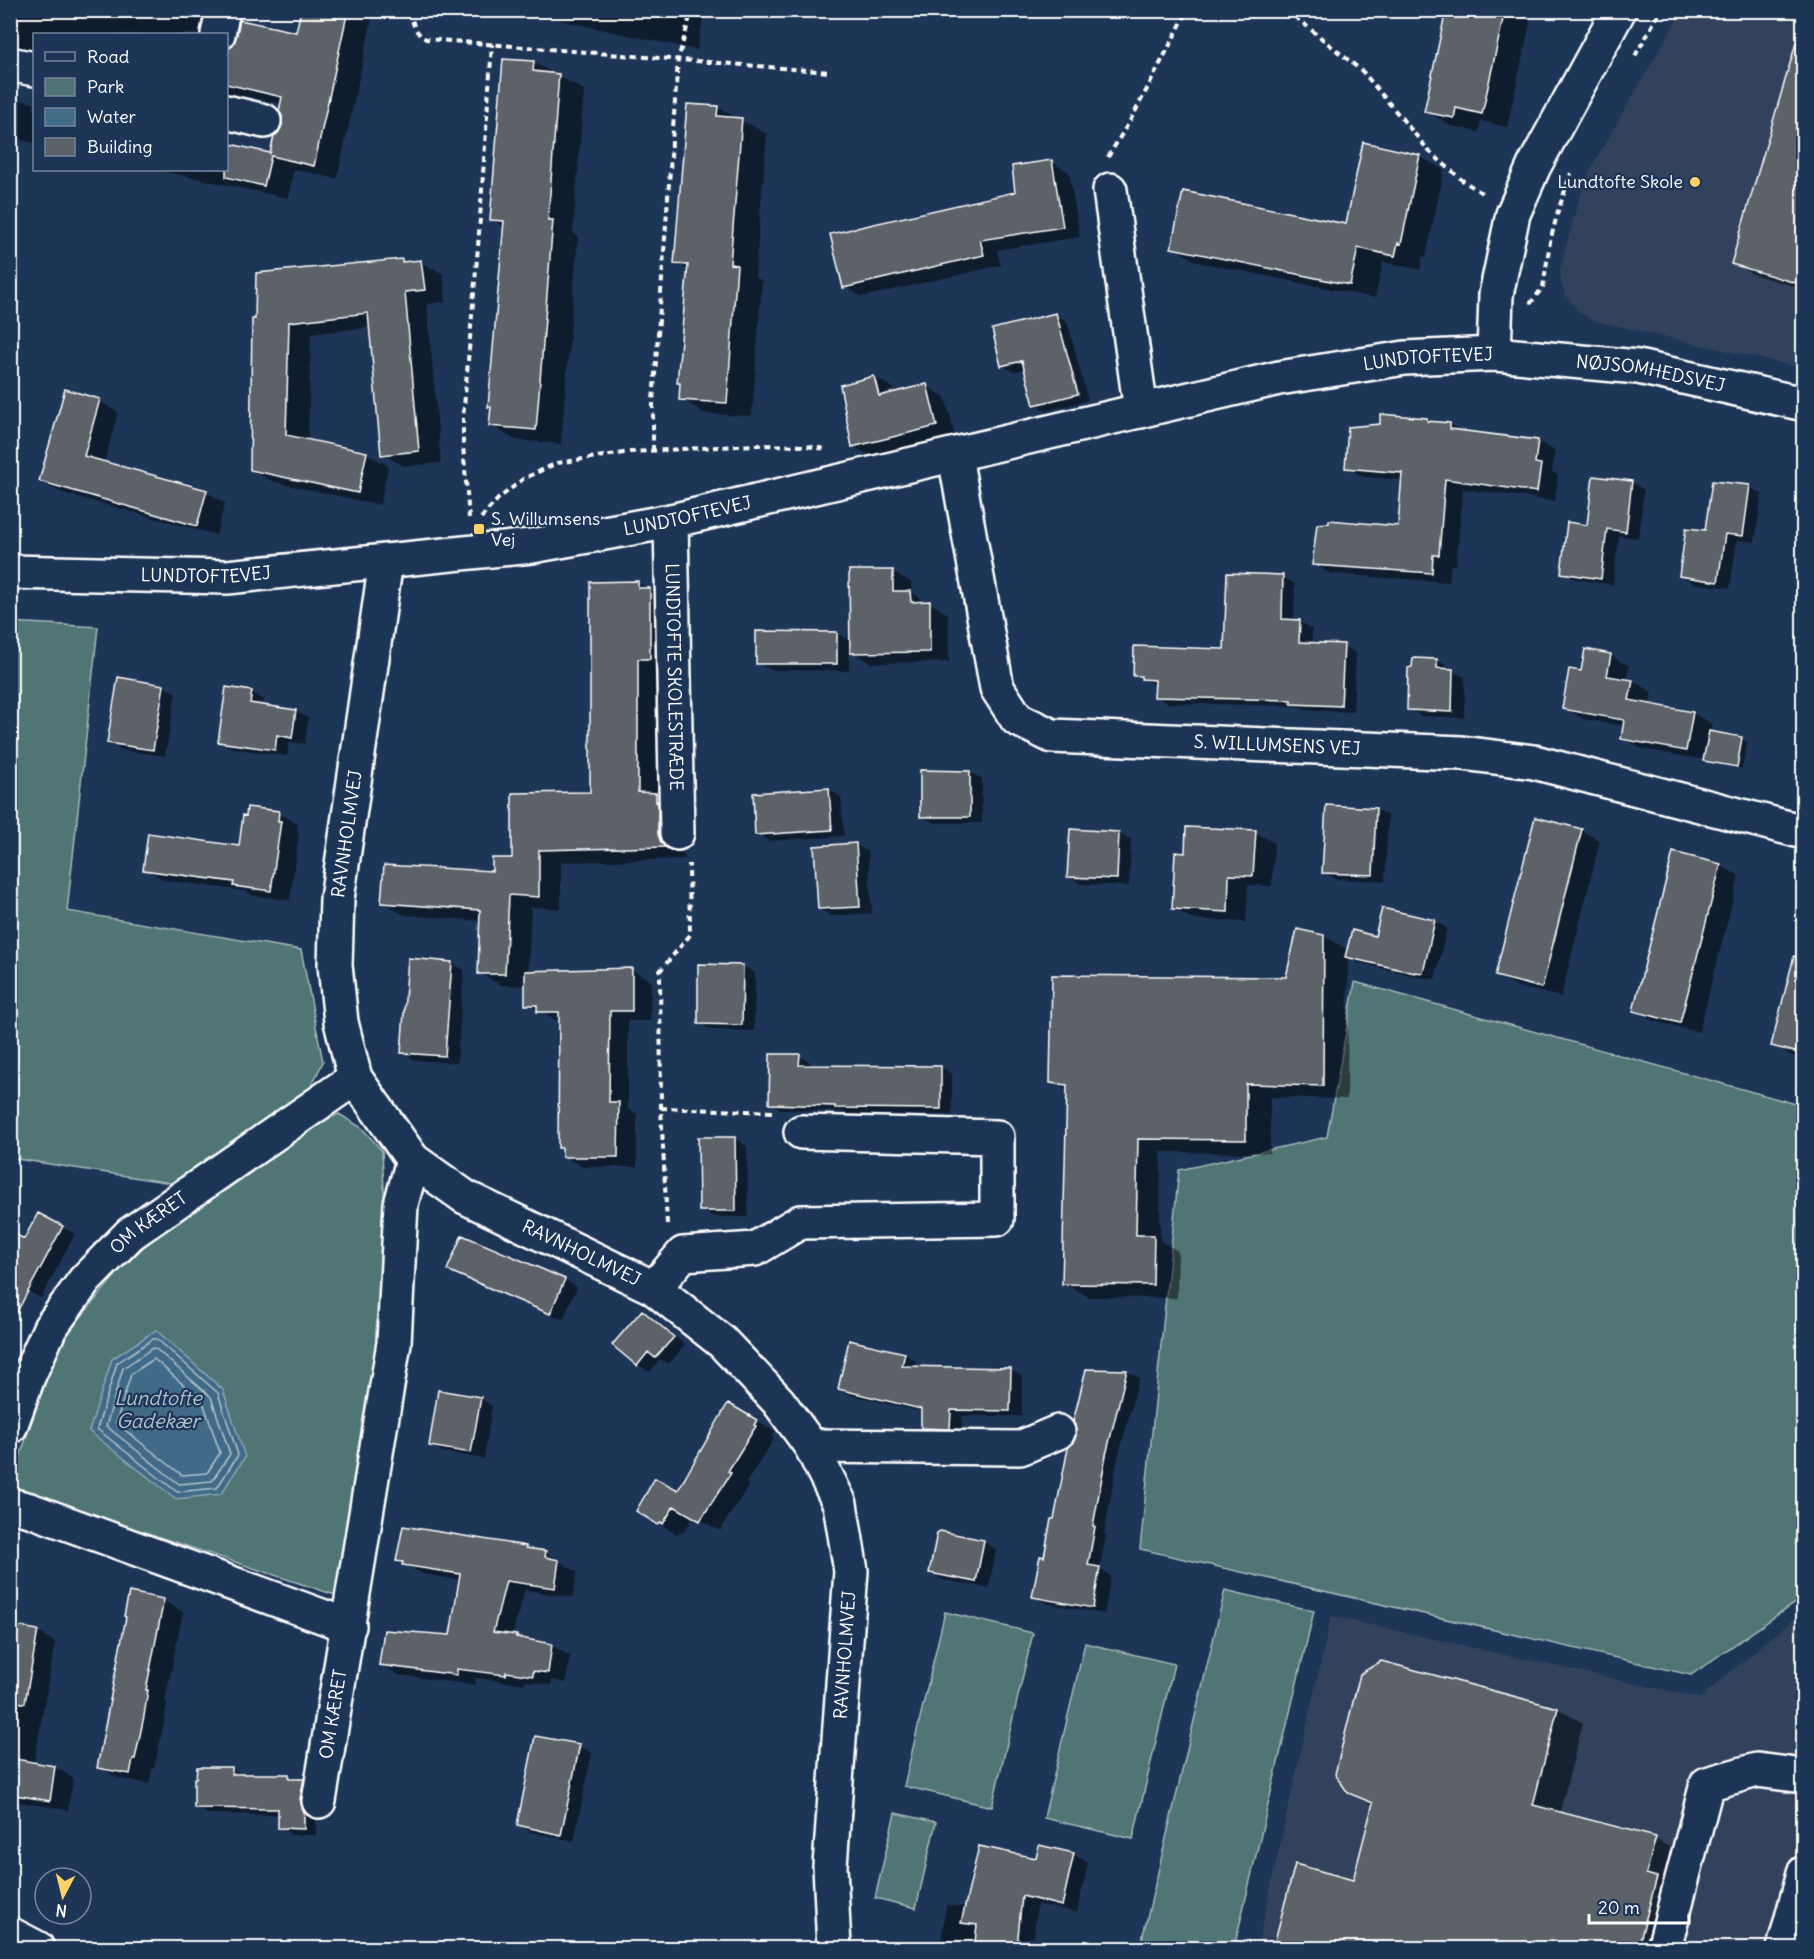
<svg xmlns="http://www.w3.org/2000/svg" width="1814" height="1959" font-family="Delius,sans-serif">
	<rect width="100%" height="100%" fill="#1d3557"/>
	<filter id="ink" filterUnits="userSpaceOnUse"><feTurbulence type="fractalNoise" baseFrequency=".0167" numOctaves="2"/><feDisplacementMap in="SourceGraphic" scale="12" xChannelSelector="R" yChannelSelector="G"/><feConvolveMatrix kernelMatrix="1 2 1 2 8 2 1 2 1" color-interpolation-filters="sRGB"/></filter>
	<g filter="url(#ink)">
		<path fill="#30425c" d="M1682 11H1803V368L1591 320 1577 310 1566 296 1561 284 1560 270 1579 198 1592 166Z
			M1803 1611V1948H1257L1331 1616 1700 1698Z"/>
		<path fill="#507475" stroke="#a8baba" stroke-width="1.5" d="M10 622 98 627 67 911 301 950 323 1062 307 1095 171 1183 11 1158Z
			M1355 982 1803 1106V1597L1691 1675 1140 1549 1179 1170 1327 1137Z
			M339 1114 362 1128 382 1151 386 1227 380 1361 341 1597 11 1488V1482L59 1343 121 1269 165 1226 303 1130Z
			M1225 1590 1314 1611 1234 1948H1140Z
			M945 1612 1033 1633 992 1807 904 1786Z
			M1085 1643 1174 1664 1133 1839 1044 1818Z
			M895 1813 936 1822 916 1908 875 1898Z"/>
		<path fill="#416b87" stroke="#8da6b7" stroke-width="1.5" d="M156 1330 223 1390 245 1457 221 1494 176 1499 89 1431 112 1359Z"/>
		<path fill="#0007" d="M10 10H192L203 13 227 27 225 34H34V51L10 44Z
			M302 10H374L337 179 294 169 288 198 157 170H226L271 155 284 125 282 104 226 92V52L297 34Z
			M513 10H705L697 50Z
			M1448 10H1533L1507 127 1481 121 1479 132 1451 126 1426 111Z
			M1804 24V289L1752 274 1733 263Z
			M533 62 584 90 573 233 578 236 561 444 516 440 491 426 492 408 490 406 505 227 491 219Z
			M10 98 34 103V143L10 137Z
			M717 107 767 134 755 277 762 281 752 416 706 414 681 399 689 270 676 263Z
			M1419 156 1444 170 1426 257 1423 256 1420 270 1383 262 1375 298 1198 262 1173 247 1347 226Z
			M1052 162 1069 172 1080 237 997 250 1001 265 862 297 845 287 1017 193Z
			M402 260 407 263 421 262 443 274 446 302 427 304 441 463 404 466 382 454 370 327 311 334 308 441 366 453 388 466 380 505 274 482 251 470 254 321Z
			M1056 315 1067 321 1088 400 1046 411 1035 404 1026 369 1014 372 1002 365Z
			M874 377 893 388 894 394 926 386 945 397 955 436 872 457 853 446Z
			M99 401 118 412 104 463 206 492 225 503 216 535 60 492 41 481Z
			M1426 420 1432 423 1450 424 1463 432 1537 441 1555 451 1552 472 1558 475 1555 501 1463 489 1456 565H1451L1449 582 1331 574 1313 564 1399 527 1403 480 1364 477 1346 467Z
			M1632 482 1644 490 1638 538 1619 536 1613 585 1575 579 1562 572 1588 526Z
			M1749 487 1762 494 1755 542 1737 540 1730 588 1693 583 1681 576 1706 531Z
			M892 571 911 582 912 593 948 614 949 662 871 663 849 650V671L770 670 758 663 837 634 852 642Z
			M1229 575 1283 577 1295 584 1294 621 1300 622 1312 629V644L1343 646 1356 653 1353 712 1305 710 1298 706 1168 703 1156 696 1155 685 1134 675 1225 650Z
			M638 583 672 602 659 671V796L677 807 680 848 685 859 561 862V909L531 907 528 972 632 970 651 981 650 1021H628V1109L637 1114V1167H583L564 1156V1150L559 1147 560 1022 527 1004 526 986 501 985 479 973 481 921 405 915 383 903 494 873 513 859 592 794Z
			M1610 655 1629 666 1627 680 1633 681 1652 692 1649 705 1693 713 1712 724 1710 733 1741 739 1747 742 1742 769 1711 763 1705 760 1642 749 1623 738 1625 726 1583 719 1564 708 1582 673Z
			M1414 660H1437L1449 667V670L1465 677 1464 718 1421 716 1409 709Z
			M163 686 176 693 165 756 121 750 109 742Z
			M252 692 264 700 263 706 296 711 308 718 305 744 289 742 287 756 232 748 220 741Z
			M969 772 982 779V823H934L921 816Z
			M829 790 841 797 844 836 769 841 757 834Z
			M248 809 279 813 298 824 297 832 299 833 290 900 254 896 245 891 164 880 145 869 240 848Z
			M1376 809 1388 816 1385 881 1336 879 1324 872Z
			M1581 830 1600 841 1561 997 1515 986 1496 975Z
			M1255 832 1274 843 1272 886 1248 885 1246 922 1192 919 1173 908 1186 854Z
			M1119 833 1131 840 1129 886 1081 884 1069 876Z
			M856 845 868 852 872 913 832 916 819 909Z
			M1720 865 1739 876 1699 1032 1654 1021 1635 1010Z
			M1434 921 1447 928 1435 979 1428 978V979L1359 963 1348 957 1347 1099 1270 1097V1153L1161 1152 1160 1241 1178 1251 1177 1298 1088 1297 1064 1283 1068 1091 1052 1082 1287 979 1324 936 1348 950 1376 938Z
			M1804 925V1059L1792 1056 1773 1045Z
			M452 963 464 970 457 1063 415 1060 403 1052Z
			M743 966 755 973 754 1031 712 1030 699 1023Z
			M799 1056 810 1062V1066L941 1067 952 1074V1115L848 1114 844 1112 781 1109 770 1103Z
			M734 1138 747 1146 748 1217H713L701 1210Z
			M39 1215 75 1234 41 1298 10 1282 25 1241Z
			M449 1269 565 1280 577 1287 563 1320Z
			M642 1312 654 1319 685 1345 669 1364 660 1359 650 1372 638 1365 614 1345Z
			M905 1354 916 1361 915 1368 1010 1370 1022 1376V1416H962V1435L934 1434 923 1427V1412L851 1395 839 1389Z
			M1087 1371H1127L1139 1378 1117 1462 1104 1534 1106 1535 1100 1569 1111 1576 1104 1614 1046 1603 1034 1596 1056 1521 1074 1444Z
			M480 1398 492 1406 484 1459 443 1452 430 1445Z
			M728 1405 775 1432 772 1437 774 1439 746 1483 749 1485 720 1531 694 1516 683 1533 680 1532 678 1535 638 1511 679 1492Z
			M984 1542 996 1549 989 1588 943 1580 931 1572Z
			M526 1548 546 1553 577 1572 573 1597 525 1590 512 1636 523 1640 551 1645 570 1656 566 1683 552 1680 551 1685 525 1681 524 1684 475 1678V1685L399 1675 381 1665 451 1637 461 1580 422 1574 398 1560Z
			M130 1594 164 1601 183 1612 165 1701 167 1703 163 1727 154 1769H152L149 1784 118 1778 99 1767 128 1617Z
			M10 1627 37 1631 55 1642 34 1764 55 1767 73 1778 68 1810 19 1802 10 1797Z
			M1558 1709 1583 1723 1559 1814 1655 1839 1680 1853 1666 1948H1282L1275 1945 1354 1881 1374 1806 1349 1792Z
			M579 1746 592 1753 574 1841 531 1832 518 1824Z
			M232 1769 244 1776 288 1775 316 1787 312 1806 316 1819V1835H292L280 1827V1815L208 1814 196 1807Z
			M1073 1854 1088 1863 1077 1913 1037 1904 1033 1948H940L946 1905 966 1907 1037 1860Z"/>
		<g fill="none" stroke-linecap="round" stroke-linejoin="round">
			<path stroke="#b3c4cf" stroke-width="1.5" d="M153 1339H157L218 1393 238 1455 217 1488 177 1492 97 1429 117 1363Z
				M153 1348 156 1349 211 1397 230 1454 212 1481 179 1484 106 1426 123 1368Z
				M154 1359 203 1402 220 1453 207 1473 182 1475 116 1423 131 1374Z"/>
		</g>
		<path fill="#5b6267" stroke="#fff" stroke-width="1.5" d="M301 10H348L314 166 271 156 264 186 226 177V143L270 153 274 136 278 133 282 125V116L279 111 282 97 226 84V50L232 46 236 38 240 20 296 32Z
			M1446 10H1505L1482 114 1456 108 1454 118 1424 112Z
			M1796 43 1803 44V285L1731 264Z
			M503 59 534 61 533 71 559 74 548 220H553L536 430 489 426 491 407H488L504 221 490 220Z
			M687 104 718 106 717 116 742 118 730 264 737 265 727 403 679 400 680 383H677L688 265 674 264Z
			M1363 142 1420 155 1401 244 1398 243 1395 256 1358 248 1350 285 1171 248 1183 191 1346 224Z
			M1052 160 1063 227 980 240 984 255 843 288 830 234 1015 192 1012 166Z
			M402 259V262L421 260 425 290 405 292 419 451 381 455 368 313 289 322 286 435 367 452 358 493 250 470 252 319H255L256 273Z
			M1056 313 1078 394 1034 405 1022 361 1001 366 992 329Z
			M874 376 879 396 927 384 937 426 852 447 840 385Z
			M65 389 100 399 84 456 207 490 197 526 39 481Z
			M1380 414 1427 418V421L1450 423V429L1538 440 1535 463 1541 464 1537 492 1445 479 1439 555H1433L1432 573 1312 565 1317 524 1329 523V520L1398 526 1402 473 1345 468 1348 427 1380 424Z
			M1593 476 1632 481 1626 532 1607 529 1601 579 1561 573 1567 522 1587 525Z
			M1712 481 1750 485 1743 536 1725 534 1718 582 1679 576 1686 528 1705 530Z
			M849 570H893V591H910L911 602 930 601V652L850 653Z
			M1227 573 1283 575 1282 619 1300 620 1299 642 1344 644 1341 706 1291 704V700L1154 697 1155 680 1141 679V676H1133L1134 646 1224 649Z
			M638 581V588H650V659H638V792L656 793V802L658 801V834L661 842 665 847 539 850V897L509 895 505 974H478L480 910 381 903 384 865 492 871V858H512V793L590 792V582Z
			M756 631 837 632V664H756Z
			M1585 649 1611 654 1607 676 1633 680 1629 700 1693 712 1686 751 1621 739 1624 720 1562 709 1569 669 1581 671Z
			M1413 658 1437 659V668L1453 669 1452 712 1407 710 1408 668 1412 667Z
			M118 677 164 685 153 750 107 743Z
			M226 687 252 691 250 703 296 710 292 738 277 735 275 750 218 742Z
			M1709 731 1742 737 1737 767 1703 761Z
			M920 770 970 771V817H920Z
			M829 788 832 830 755 835 753 793Z
			M1326 805 1376 808 1373 875 1322 873Z
			M247 807 279 811 278 821H281L271 891 233 886 234 882 143 870 148 833 239 846 243 815 246 816Z
			M1535 817 1582 829 1542 988 1495 976Z
			M1186 827 1256 830 1253 876 1229 875 1228 912 1172 909 1175 852 1185 853Z
			M1070 829 1119 832 1117 879 1067 877Z
			M856 843 860 907 818 909 814 846Z
			M1673 852 1721 864 1680 1023 1633 1011Z
			M1382 908 1435 920 1423 973 1415 972V973L1345 957 1352 930 1375 936Z
			M1297 929 1324 935 1323 1086 1246 1084V1140L1138 1139 1136 1235H1154L1153 1285 1062 1284 1067 1085 1050 1083 1052 975 1286 977Z
			M1794 956 1803 957V1054L1771 1046Z
			M408 958 452 962 445 1056 401 1053Z
			M698 964 743 965 742 1025 698 1024Z
			M632 968V1011H610L609 1102H619L618 1157H562V1148H558L559 1012H537V1005H525V971Z
			M770 1054H800L799 1065 941 1066V1109L835 1108V1106L769 1104Z
			M698 1137H735L736 1211H699Z
			M38 1213 63 1226 10 1325V1231L24 1239Z
			M462 1235 565 1279 550 1314 447 1270Z
			M642 1310 674 1337 655 1358 648 1352 637 1366 612 1345Z
			M849 1340 905 1353 902 1366 1011 1368 1010 1411 951 1410 950 1429 921 1428V1409L838 1389Z
			M1086 1369 1127 1370 1106 1455 1093 1526 1095 1527 1088 1565 1100 1567 1093 1608 1032 1597 1040 1556 1044 1557 1051 1519H1054L1068 1448 1073 1443 1076 1435 1075 1425 1073 1422Z
			M438 1390 481 1397 471 1453 429 1446Z
			M728 1403 757 1420 754 1425 756 1426 728 1471 731 1473 700 1521 674 1506 663 1524 661 1522 658 1525 636 1511 655 1478 678 1490Z
			M403 1526 526 1546V1548L546 1551 545 1557 559 1560 555 1588 506 1581 493 1632 517 1635 516 1637 552 1644 548 1673 533 1671V1676L506 1672V1675L457 1669V1675L379 1665 384 1630 450 1635 460 1574 402 1565 403 1562 396 1561Z
			M940 1531 984 1540 976 1582 929 1573 937 1533Z
			M129 1592 164 1599 146 1690H148L144 1716 135 1759H133L130 1774 97 1768 126 1617 124 1616Z
			M10 1625 38 1630 25 1703 10 1702Z
			M1381 1661 1558 1708 1533 1805 1656 1837 1646 1874 1657 1877 1638 1948H1273L1295 1864 1353 1880 1373 1803 1348 1793 1335 1774 1360 1674Z
			M535 1736 580 1744 561 1835 517 1825Z
			M10 1758 55 1766 50 1801 10 1794Z
			M197 1767H232V1774H289V1779H304L300 1799 304 1811V1829L278 1828V1809L194 1808V1778H196Z
			M1039 1845 1074 1853 1062 1906 1022 1896 1017 1947 975 1942 977 1925 961 1923 979 1846 1036 1858Z"/>
		<g fill="none" stroke-linecap="round" stroke-linejoin="round">
			<defs>
				<g id="minor">
					<path d="M218 34 223 10"/>
					<path d="M10 64 34 69"/>
					<path d="M226 112 264 121"/>
					<path d="M1110 190 1141 411"/>
					<path d="M1494 354 1496 295 1513 214 1534 166 1619 10"/>
					<path id="s1" d="M955 456 997 688 1017 719 1052 736 1462 753 1534 762 1804 832"/>
					<path id="s2" d="M671 521 677 833"/>
					<path id="s3" d="M386 561 337 899 335 965 341 1022 355 1078 413 1160 465 1197 654 1288 722 1342 778 1401 811 1446 840 1504 851 1571 830 1866 834 1948"/>
					<path id="s4" d="M10 572 227 577 532 546 671 521 1279 378 1405 358 1494 354 1638 367 1804 404"/>
					<path d="M654 1288 683 1254 755 1249 800 1222 997 1219V1137L801 1132"/>
					<path id="s5" d="M10 1427 28 1377 50 1328 85 1280 130 1234 355 1078"/>
					<path d="M811 1446 1020 1448 1058 1432"/>
					<path d="M10 1505 30 1510 349 1626"/>
					<path id="s6" d="M319 1801 394 1343 401 1204 413 1160"/>
					<path d="M10 1934 37 1948"/>
					<path d="M1664 1948 1707 1784 1757 1770 1804 1776"/>
					<path d="M1784 1948 1804 1873"/>
				</g>
			</defs>
			<use href="#minor" stroke="#fff" stroke-width="38"/>
			<path stroke="#fff" stroke-width="4" stroke-dasharray="6 4.5" stroke-linecap="butt" d="M411 10C412 23 414 32 426 39L830 72
				M1287 10 1363 72 1429 151 1462 180 1485 195
				M1635 56 1661 10
				M1108 157 1134 114 1188 10
				M1530 304 1543 287 1550 242 1558 211 1571 173
				M653 451V402L678 60 691 13
				M469 518 463 445V418L478 247 492 44
				M481 518 498 499 523 479 557 463 630 452 755 445 807 446 825 449
				M661 1108 774 1112
				M667 1224 661 1108 660 971 690 935 689 864"/>
			<use href="#minor" stroke="#1d3557" stroke-width="33"/>
		</g>
	</g>
	<g fill="#ffd166" stroke="#1d3557" stroke-width="2">
		<circle cx="1695" cy="182" r="6"/>
		<rect x="473" y="523" width="12" height="12" rx="3"/>
	</g>
	<g text-anchor="middle" stroke-width="4.5" stroke-linejoin="round" paint-order="stroke">
		<g font-size="18" fill="#fff" stroke="#1d3557" text-anchor="end">
			<text x="1683" y="188">Lundtofte Skole</text>
			<text x="491" y="525" text-anchor="start">S. Willumsens<tspan x="491" dy="21">Vej</tspan></text>
		</g>
		<g font-size="18" fill="#fff" stroke="#1d3557">
			<text dy="6" stroke="none"><textPath href="#s4" startOffset="1440">LUNDTOFTEVEJ</textPath></text>
			<text dy="6" stroke="none"><textPath href="#s4" startOffset="1664">NØJSOMHEDSVEJ</textPath></text>
			<text dy="6" stroke="none"><textPath href="#s4" startOffset="682">LUNDTOFTEVEJ</textPath></text>
			<text dy="6" stroke="none"><textPath href="#s4" startOffset="196">LUNDTOFTEVEJ</textPath></text>
			<text dy="6" stroke="none"><textPath href="#s2" startOffset="156">LUNDTOFTE SKOLESTRÆDE</textPath></text>
			<text dy="6" stroke="none"><textPath href="#s1" startOffset="537">S. WILLUMSENS VEJ</textPath></text>
			<text transform="translate(347 834) rotate(-82)" y="6">RAVNHOLMVEJ</text>
			<text dy="6" stroke="none"><textPath href="#s5" startOffset="252">OM KÆRET</textPath></text>
			<text dy="6" stroke="none"><textPath href="#s3" startOffset="816">RAVNHOLMVEJ</textPath></text>
			<text transform="translate(845 1655) rotate(-86)" y="6">RAVNHOLMVEJ</text>
			<text dy="6" stroke="none"><textPath href="#s6" startOffset="88">OM KÆRET</textPath></text>
		</g>
		<g font-size="20" font-style="italic" fill="#b3c4cf" stroke="#1d3557">
			<text x="158" y="1405">Lundtofte<tspan x="158" dy="23">Gadekær</tspan></text>
		</g>
	</g>
	<rect width="1814" height="1959" fill="none" stroke="#1d3557" stroke-width="36"/>
	<rect x="18" y="18" width="1778" height="1923" fill="none" stroke="#fff" stroke-width="2" filter="url(#ink)"/>
	<rect x="33" y="33" width="195" height="138" fill="#1d3557" stroke="#77869a" stroke-width="1.5"/>
	<rect x="45" y="52" width="30" height="9" fill="#1d3557" stroke="#77869a" stroke-width="1.5"/>
	<text x="87" y="63" font-size="18" fill="#ffffff">Road</text>
	<rect x="45" y="78" width="30" height="18" fill="#507475" stroke="#77869a" stroke-width="1.5"/>
	<text x="87" y="93" font-size="18" fill="#ffffff">Park</text>
	<rect x="45" y="108" width="30" height="18" fill="#416b87" stroke="#77869a" stroke-width="1.5"/>
	<text x="87" y="123" font-size="18" fill="#ffffff">Water</text>
	<rect x="45" y="138" width="30" height="18" fill="#5b6267" stroke="#77869a" stroke-width="1.5"/>
	<text x="87" y="153" font-size="18" fill="#ffffff">Building</text>
	<g transform="translate(63 1896) rotate(187)"><circle r="28" fill="#1d3557" stroke="#77869a" stroke-width="1.5"/>
	<path d="M0-4.5L10 22L0 15L-10 22Z" fill="#ffd166"/>
	<text y="-9" font-size="16" font-weight="bold" text-anchor="middle" fill="#ffffff">N</text>
	</g>
	<path d="M1589 1914v9h100v-9" fill="none" stroke="#ffffff" stroke-width="3"/>
	<text x="1598" y="1914" font-size="18" fill="#ffffff" stroke="#1d3557" stroke-width="4.5" paint-order="stroke">20 m</text>
</svg>
